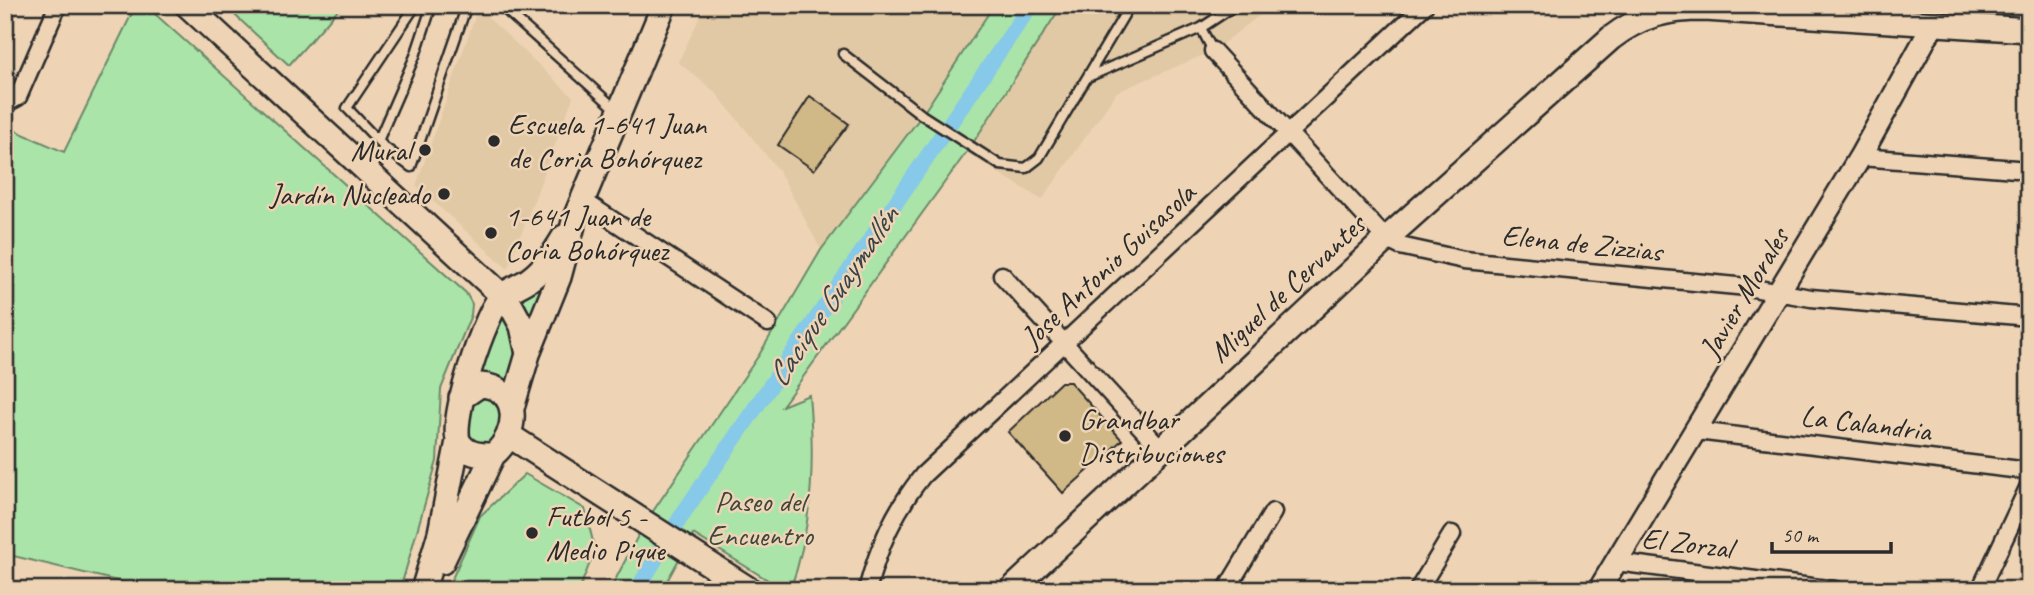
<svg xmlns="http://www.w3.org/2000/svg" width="2034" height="595" font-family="Caveat,sans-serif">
	<rect width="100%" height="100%" fill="#eed4b5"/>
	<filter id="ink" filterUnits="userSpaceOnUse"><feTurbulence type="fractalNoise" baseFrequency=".0143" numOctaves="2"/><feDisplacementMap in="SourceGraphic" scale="14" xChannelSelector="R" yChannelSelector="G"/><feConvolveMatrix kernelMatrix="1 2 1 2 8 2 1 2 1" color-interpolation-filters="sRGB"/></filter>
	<g filter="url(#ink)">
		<path fill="#e1c9a5" d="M706 5 993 7 928 106 976 138 1062 5H1273L1213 51 1117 92 1042 200 917 122 821 250 779 171 715 92 678 62Z
			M478 8 573 97 508 269 416 186Z"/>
		<path fill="#abe4a8" stroke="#6b886a" stroke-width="2" d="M136 5H145L466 293 472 304 471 315 441 389 437 461 400 590H155L5 554V126L64 152Z
			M224 5H342L289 65Z
			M994 5H1062L971 146 782 406 809 395C815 461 813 528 790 590H784L693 534 662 590H610L643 526 759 355 821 250 922 115Z
			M549 273 531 319 521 295Z
			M507 310 516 332 512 388 476 376Z
			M484 395 500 404 503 427 493 443C482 445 474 442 467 434L469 403Z
			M525 474 585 509 595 550 579 590H447L480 516Z"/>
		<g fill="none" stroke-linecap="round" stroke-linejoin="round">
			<path stroke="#87c9e8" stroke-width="16" d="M637 590 682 515 1031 5"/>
		</g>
		<path fill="#d0b887" stroke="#2b2b2b" stroke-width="2" d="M810 96 849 124 814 170 778 145Z
			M1061 382H1070L1122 440 1063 493 1008 432Z"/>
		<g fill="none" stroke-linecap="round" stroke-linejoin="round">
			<defs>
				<path id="service" d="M500 5 617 110
					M1201 28 1213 51
					M843 54 922 115 1000 165 1026 168 1039 158 1130 5
					M1090 76 1201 28 1236 5
					M378 141 415 56 432 5
					M384 147 411 167 467 5
					M371 170 384 147 347 108 416 5"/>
				<path id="minor" d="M1213 51 1386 239 1400 246 1464 260 1747 287 1811 298 2029 317
					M5 104 18 97 58 5
					M1860 157 2029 170
					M582 200 768 323
					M1002 275 1161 449
					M1697 431 2029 471
					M1616 562 1835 590
					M867 590C879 546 894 511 923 475L1425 5
					M1226 590 1273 512
					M1418 590 1452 534
					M1980 590 2029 486"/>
				<path id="tertiary" d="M1599 590 1860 157 1934 23"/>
				<path id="secondary" d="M187 5 509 302 522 326 528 354
					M461 398 480 385C521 387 520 433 493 455 480 455 467 455 459 442 448 423 486 310 502 296 510 289 522 285 530 279 545 268 555 252 564 237
					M512 408 528 354 559 277 575 218 664 5
					M510 436 750 590
					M442 562 493 455
					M423 590 440 533 458 441
					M1011 590 1386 239 1611 38C1641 15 1667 9 1705 9L2029 30"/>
			</defs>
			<use href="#service" stroke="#2b2b2b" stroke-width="13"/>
			<use href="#minor" stroke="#2b2b2b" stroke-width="21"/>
			<use href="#tertiary" stroke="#2b2b2b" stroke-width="26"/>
			<use href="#secondary" stroke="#2b2b2b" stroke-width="28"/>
			<use href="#service" stroke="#eed4b5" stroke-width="8"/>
			<use href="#minor" stroke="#eed4b5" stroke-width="16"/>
			<use href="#tertiary" stroke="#eed4b5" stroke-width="21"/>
			<use href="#secondary" stroke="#eed4b5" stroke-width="23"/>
		</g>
	</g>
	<g fill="#2b2b2b" stroke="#eed4b5" stroke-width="2.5">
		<circle cx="494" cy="141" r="7"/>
		<circle cx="425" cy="150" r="7"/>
		<circle cx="444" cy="194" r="7"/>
		<circle cx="491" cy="233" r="7"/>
		<circle cx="1065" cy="436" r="7"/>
		<circle cx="532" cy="533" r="7"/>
	</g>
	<g text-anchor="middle" stroke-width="5" stroke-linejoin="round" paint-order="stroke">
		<g font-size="30" fill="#2b2b2b" stroke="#eed4b5" text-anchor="start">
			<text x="508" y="134">Escuela 1-641 Juan<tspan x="508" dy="34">de Coria Bohórquez</tspan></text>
			<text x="411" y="160" text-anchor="end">Mural</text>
			<text x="430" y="204" text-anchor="end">Jardín Nucleado</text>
			<text x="505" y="226">1-641 Juan de<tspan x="505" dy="34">Coria Bohórquez</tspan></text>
			<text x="1079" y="429">Grandbar<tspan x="1079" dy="34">Distribuciones</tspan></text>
			<text x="546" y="526">Futbol 5 -<tspan x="546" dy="34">Medio Pique</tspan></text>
		</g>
		<g font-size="30" fill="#2b2b2b" stroke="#eed4b5">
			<text transform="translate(1582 243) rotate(6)" y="10">Elena de Zizzias</text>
			<text transform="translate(1108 265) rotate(-43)" y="10">Jose Antonio Guisasola</text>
			<text transform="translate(1287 288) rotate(-43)" y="10">Miguel de Cervantes</text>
			<text transform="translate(1744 293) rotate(-59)" y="10">Javier Morales</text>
			<text transform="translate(1866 423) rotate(7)" y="10">La Calandria</text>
			<text transform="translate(1687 543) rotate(7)" y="10">El Zorzal</text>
		</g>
		<g font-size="30" fill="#3e473e" stroke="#eed4b5">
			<text x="760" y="511">Paseo del<tspan x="760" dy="34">Encuentro</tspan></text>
		</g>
		<g font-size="32" font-style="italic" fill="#394347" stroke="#eed4b5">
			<text transform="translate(832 296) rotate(-56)" y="11">Cacique Guaymallén</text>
		</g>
	</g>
	<rect width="2034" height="595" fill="none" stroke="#eed4b5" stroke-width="28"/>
	<rect x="14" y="14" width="2006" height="567" fill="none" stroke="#2b2b2b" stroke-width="2.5" filter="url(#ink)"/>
	<path d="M1772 542v10h119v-10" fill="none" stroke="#2b2b2b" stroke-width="3.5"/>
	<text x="1782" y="542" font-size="21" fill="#2b2b2b" stroke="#eed4b5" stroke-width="5" paint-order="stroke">50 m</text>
</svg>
